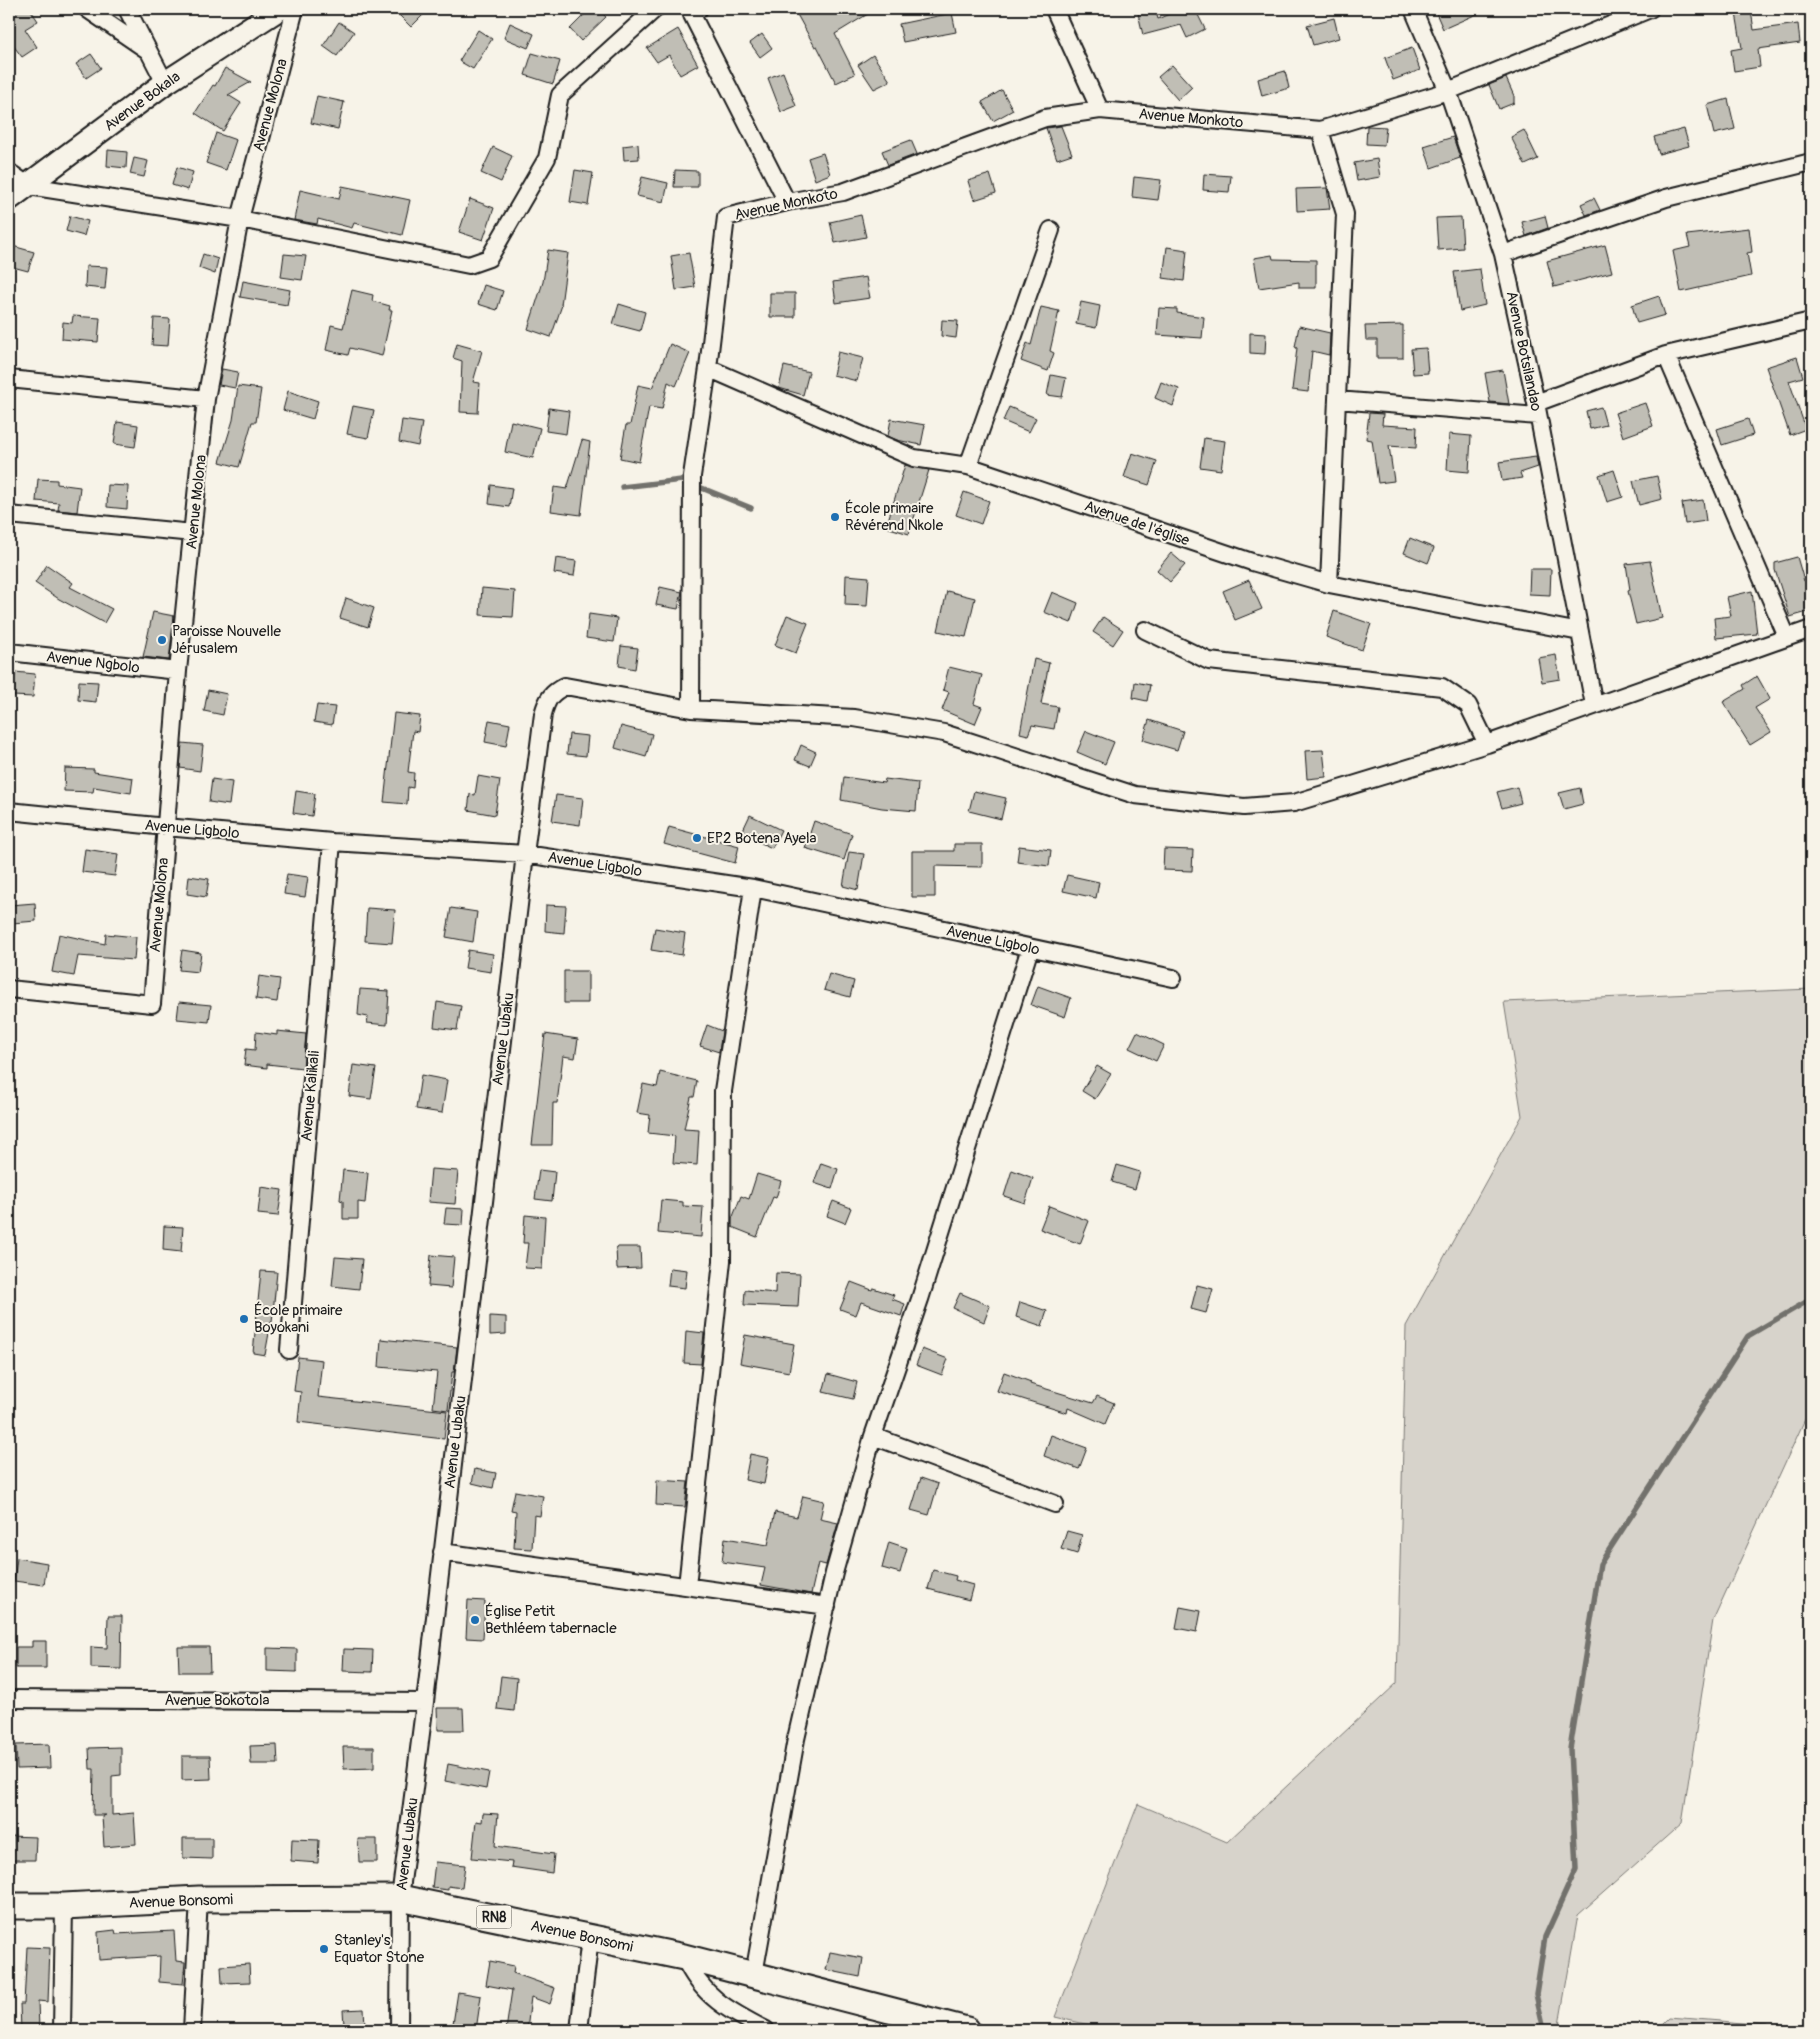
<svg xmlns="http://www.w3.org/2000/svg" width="1820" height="2039" font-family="Pangolin,sans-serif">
	<rect width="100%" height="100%" fill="#f7f3e8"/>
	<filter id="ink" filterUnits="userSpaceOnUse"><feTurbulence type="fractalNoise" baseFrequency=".02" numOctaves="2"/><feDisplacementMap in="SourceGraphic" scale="10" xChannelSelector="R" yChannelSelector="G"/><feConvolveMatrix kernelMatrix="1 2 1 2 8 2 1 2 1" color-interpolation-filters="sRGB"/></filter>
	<g filter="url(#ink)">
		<path fill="#d7d3cb" stroke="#7a7874" d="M1811 989V1413L1806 1417 1713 1620 1682 1823 1578 1915 1559 2025 1560 2030H1111L1055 2017 1138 1804 1227 1842 1397 1683 1406 1326 1522 1116 1504 1002Z
			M1670 2017 1767 2025 1769 2030H1657Z"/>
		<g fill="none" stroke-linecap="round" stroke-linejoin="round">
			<path stroke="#72716c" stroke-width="5.5" d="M622 487 682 480 751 508
				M1544 2030 1536 1994 1545 1937 1576 1869 1570 1749 1600 1564 1748 1336 1811 1299"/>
		</g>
		<path fill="#c0beb5" stroke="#1c1c1c" d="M9 9H30L38 21 25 29 37 47 22 57 9 40Z
			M393 9H429L411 27Z
			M590 9H598L606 17 581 41 570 29Z
			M794 9H876L835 34 855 74 836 83 817 46 815 47Z
			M1137 9H1155L1158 19 1180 9H1195L1205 29 1187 38 1181 25 1143 35Z
			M1446 9H1488L1443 29 1436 13Z
			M1751 11 1754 30 1798 24 1800 43 1758 49 1760 67 1734 71 1731 50 1742 48 1736 13Z
			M952 13 956 32 903 42 899 24Z
			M1334 18 1339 38 1313 45 1307 25Z
			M339 22 354 32 337 56 323 46Z
			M510 23 534 34 528 48 504 38Z
			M678 29 698 65 680 75 669 55 657 62 647 48Z
			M478 30 492 39 473 69 459 61Z
			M762 34 772 48 760 57 750 43Z
			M1412 48 1420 70 1393 80 1385 58Z
			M532 53 560 61 553 84 525 75Z
			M91 54 101 68 86 78 76 64Z
			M873 55 890 81 874 89 858 65Z
			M1172 65 1192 87 1178 100 1158 77Z
			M225 68 251 82 228 95 241 103 223 131 195 113 213 85 215 86Z
			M1285 71 1289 88 1262 96 1258 79Z
			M783 72 796 106 781 112 768 78Z
			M1506 78 1514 96V103L1499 109 1489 85Z
			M1002 90 1013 110 993 121 982 102Z
			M317 96 344 102 338 129 311 123Z
			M1728 99 1735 129 1714 134 1707 105Z
			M1061 126 1072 154 1057 159 1046 128Z
			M1367 126 1386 127 1384 145 1366 144Z
			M1684 129 1689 146 1659 154 1654 137Z
			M1524 130 1538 159 1525 165 1511 137Z
			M216 133 236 140 226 170 206 163Z
			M1453 137 1460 158 1431 168 1424 146Z
			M911 140 917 154 888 165 882 151Z
			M638 144 639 159 624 160 623 146Z
			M493 147 512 156 501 182 481 173Z
			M108 150 127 152 126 168 107 166Z
			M823 153 830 174 815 180 808 158Z
			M134 158 148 161 144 177 130 174Z
			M1377 159 1380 177 1357 181 1354 163Z
			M177 167 193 172 188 190 172 185Z
			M575 170 593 173 588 205 570 202Z
			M675 170 698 171V187H674Z
			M990 174 996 193 974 200 968 181Z
			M1204 174 1231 176 1229 192 1203 190Z
			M642 177 668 183 664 202 637 196Z
			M1134 177 1161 180 1158 200 1132 197Z
			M342 186 410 200 402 235 354 223 352 228 318 219 317 224 294 220 300 190 339 199Z
			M1327 188 1330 209 1297 211 1296 189Z
			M1594 198 1600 210 1586 215 1581 204Z
			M470 199 494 208 483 240 459 232Z
			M861 215 866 237 835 243 830 222Z
			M70 216 88 221 84 236 66 231Z
			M1545 216 1548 228 1526 236 1522 222Z
			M1461 217 1463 248 1438 250 1436 218Z
			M1749 228 1752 252 1747 253 1751 276 1681 292 1673 251 1690 247 1687 235Z
			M9 245 34 252 28 271 9 266Z
			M1605 245 1612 272 1554 287 1547 261Z
			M1167 247 1187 250 1184 281 1163 278Z
			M548 250 568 253 561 305H562L551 337 528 329 543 282Z
			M689 253 695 287 676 290 671 256Z
			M203 254 218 259 215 274 199 268Z
			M284 254 306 256 302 280 281 277Z
			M1272 255 1273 259 1316 260V288H1299V282L1259 288 1254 258Z
			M86 266 107 267 105 289 85 287Z
			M1480 269 1485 305 1460 311 1454 272Z
			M866 277 870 298 836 303 833 282Z
			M243 281 290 290 287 305 240 297Z
			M484 285 503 291 497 310 478 304Z
			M352 290 373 295 372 301 390 306 389 310H392L382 356 350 348 348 355 326 350 331 325 343 328Z
			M770 293H795V317H770Z
			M1659 296 1665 315 1637 323 1632 305Z
			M1081 302 1100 306 1096 328 1076 324Z
			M619 304 645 312 640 331 613 324Z
			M1041 307 1059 311 1050 351 1054 353 1048 371 1021 361 1027 343 1031 345Z
			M1159 308 1177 309V313L1204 317 1202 338 1157 335Z
			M73 316 100 318 98 342 62 339 63 322 72 323Z
			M154 318 170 319 168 346 152 345Z
			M942 320 958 321 956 338 941 336Z
			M1403 325V358H1377V340H1366L1365 326Z
			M1299 326 1330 333 1329 355 1312 351 1308 392 1292 390 1297 348 1295 347Z
			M1250 333 1266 334 1265 354 1250 353Z
			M457 344 482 351 473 382 480 383 478 413 460 412 462 361 453 358Z
			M670 344 690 353 676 386 668 382 662 409 649 407 639 462 620 458 626 425H630L638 385 652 388Z
			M1426 348 1428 373 1413 374 1411 349Z
			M838 352 863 358 857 381 833 375Z
			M1797 357 1803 377 1789 381 1806 429 1790 435 1766 367Z
			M784 366 809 372 803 395 779 388Z
			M222 369 238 372 235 388 219 385Z
			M1503 370 1509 404 1490 402 1485 373Z
			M1051 375 1066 378 1062 397 1047 395Z
			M1161 382 1179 389 1173 406 1155 398Z
			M238 386 261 389 256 422H252L239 467 220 462 233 420Z
			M288 391 318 401 313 419 283 410Z
			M1645 403 1653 426 1623 437 1615 413Z
			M353 406 374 410 368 438 347 434Z
			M1009 407 1036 418 1029 432 1003 421Z
			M1601 407 1606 425 1590 429 1586 411Z
			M549 408 569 411 566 434 546 431Z
			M1369 413 1383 414 1382 425 1417 427 1416 448 1389 446 1394 481 1378 483 1372 440 1366 439Z
			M891 419 925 425 921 445 897 440 888 436Z
			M1748 419 1753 435 1722 445 1717 429Z
			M402 420 422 423 418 446 399 442Z
			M511 421 540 428 533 458 505 452Z
			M117 422 138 425 135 447 114 444Z
			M1449 434 1471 436 1469 472 1447 470Z
			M1204 438 1225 441 1221 470 1200 467Z
			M582 440 590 442 581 515 551 511 554 487 567 489Z
			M1132 453 1157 461 1149 485 1124 477Z
			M1536 457 1538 467 1520 473 1522 478 1502 481 1499 462Z
			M905 465 929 470 909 534 886 527Z
			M1614 470 1623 497 1607 502 1599 475Z
			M1657 476 1662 499 1639 505 1633 481Z
			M38 479 57 480V484L80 487 77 512 58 510 59 503 36 501Z
			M108 485 128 486 127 509 107 507Z
			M491 485 512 488 509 507 489 504Z
			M964 492 989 501 981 524 956 515Z
			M1703 500 1706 521 1685 524 1682 503Z
			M1410 538 1434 548 1428 563 1404 553Z
			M1171 553 1185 565 1170 582 1157 570Z
			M1797 557 1804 581 1811 579V611L1790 617 1775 570V563Z
			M556 558 576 561 574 576 554 573Z
			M1650 561 1662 618 1636 624 1628 591 1630 590 1626 564Z
			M47 565 73 583 70 587 112 609 104 623 59 599 35 583Z
			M1530 569H1551L1550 595 1529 594Z
			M846 575 869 577 867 606 845 605Z
			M1249 580 1262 609 1235 620 1223 591Z
			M660 587 682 592 678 609 656 605Z
			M482 588 515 591 513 617 480 615Z
			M947 591 975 598 966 637 938 631Z
			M1752 591 1757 634 1716 638 1714 618 1731 616 1727 597Z
			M1052 592 1078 603 1071 623 1044 612Z
			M346 598 374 608 368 627 340 618Z
			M1334 611 1371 624 1362 650 1326 637Z
			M153 612 174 616 169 660 143 657Z
			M589 614 617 618 614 642 586 638Z
			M787 615 808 623 796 653 775 645Z
			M1103 617 1123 630 1113 645 1093 632Z
			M621 646 638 648 635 669 619 666Z
			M1556 655 1560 679 1542 682 1538 658Z
			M1034 659 1049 663 1041 704 1058 707 1054 729 1032 725 1028 735 1020 733Z
			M949 667 982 675 974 704 982 707 975 724 942 710 949 692 943 690Z
			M15 672 35 674 33 697 13 696Z
			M1757 676 1770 699 1755 708 1771 732 1750 745 1723 702 1745 689 1743 685Z
			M79 681 98 682 96 702 78 700Z
			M1135 682 1150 685 1147 701 1133 698Z
			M208 690 227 694 223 715 204 711Z
			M317 705 335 707 332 725 314 722Z
			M394 713 420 716 418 732 413 731 408 772 414 773 413 788 408 787 407 804 384 802Z
			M489 720 510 724 506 746 485 742Z
			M1149 720 1183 731 1177 750 1143 740Z
			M621 726 652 734 646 757 615 748Z
			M1086 731 1114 742 1105 764 1077 752Z
			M569 734 588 736 586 756 567 754Z
			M182 743 203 745 200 771 180 768Z
			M801 745 816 752 810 766 795 760Z
			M1323 750 1326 777 1307 779 1305 751Z
			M65 768 94 769V772L133 778 131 793 94 787 93 792 64 791Z
			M478 776 500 780 495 815 468 810 470 794 475 795Z
			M844 777 884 783 885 779 918 783 916 811 882 808 841 800Z
			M212 779 232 782 229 805 209 802Z
			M1517 787 1521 803 1502 808 1497 792Z
			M1580 788 1583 804 1564 809 1559 793Z
			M296 791 315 794 312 816 293 813Z
			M974 791 1006 798 1001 819 969 811Z
			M556 795 583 798 580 825 552 821Z
			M750 815 781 830 772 848 741 834Z
			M814 821 852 834 844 860 805 848Z
			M669 827 739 846 735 863 664 844Z
			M954 844H982V867L935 866V897H912V851H954Z
			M1019 846 1051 850 1049 866 1017 862Z
			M85 849 118 854 115 876 82 872Z
			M1164 849 1193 850 1192 871 1163 870Z
			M849 852 864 854 858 890 843 886Z
			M287 874 308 877 305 897 284 894Z
			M1067 875 1099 882 1096 898 1063 891Z
			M189 876 209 879 206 897 187 894Z
			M35 903 36 921 12 923 10 905Z
			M546 905 566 906 564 933 545 931Z
			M367 908 395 910 392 943 365 941Z
			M451 908 477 912 473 942 446 937Z
			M655 928 685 933 682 955 651 950Z
			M59 934 105 944 106 934 136 937 134 960 78 956 74 976 52 972Z
			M182 950 201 953 198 972 179 970Z
			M468 950 493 954 491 972 465 968Z
			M564 971H588V1003H564Z
			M829 974 854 981 850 997 824 990Z
			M259 976 280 979 277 1002 256 999Z
			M1038 986 1071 998 1065 1017 1031 1005Z
			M360 989 389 991 387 1025 367 1023 368 1017 358 1015Z
			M179 1002 211 1005 209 1022 177 1019Z
			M437 1002 461 1006 457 1030 434 1027Z
			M707 1025 722 1031 719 1052 700 1046Z
			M277 1031 306 1034 303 1068 267 1064V1068L244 1065 246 1049 255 1050 256 1032 277 1035Z
			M1137 1032 1164 1045 1156 1061 1129 1048Z
			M545 1034 578 1039 575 1058 563 1056 557 1103H553L552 1145H532Z
			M353 1065 376 1068 371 1099 349 1096Z
			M1097 1066 1111 1074 1095 1099 1082 1091Z
			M660 1072 697 1081 694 1097H691L684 1129 699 1130 697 1165 673 1163 675 1136 648 1133 650 1115 637 1113 643 1084 657 1087Z
			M421 1075 447 1080 442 1113 416 1109Z
			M821 1163 838 1169 832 1189 814 1183Z
			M1117 1165 1140 1172 1135 1189 1112 1182Z
			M431 1169 458 1171 455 1204 428 1202Z
			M343 1170 368 1173 365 1203 358 1202V1219H343V1201L340 1200Z
			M539 1170 555 1172 552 1201 535 1199Z
			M1012 1170 1033 1178 1025 1203 1004 1196Z
			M757 1174 781 1181 776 1198 773 1197 757 1237 732 1227V1219L741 1196 749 1199Z
			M261 1187 282 1190 278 1216 258 1214Z
			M661 1200 683 1202V1206L703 1207 701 1237 658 1233Z
			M833 1201 851 1208 845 1223 827 1216Z
			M1049 1206 1089 1221 1080 1244 1040 1229Z
			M446 1208 464 1209 463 1225 444 1224Z
			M525 1215 545 1217 542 1269 525 1268 528 1243H523Z
			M164 1226 183 1227 181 1252 163 1250Z
			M616 1247H640L641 1268 617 1269Z
			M431 1255 454 1257 451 1288 428 1286Z
			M335 1257 362 1259 359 1289 332 1286Z
			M670 1268 687 1270 685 1288 668 1286Z
			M261 1271 277 1272 272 1322H271L265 1355 253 1353Z
			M776 1273 800 1274 798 1307 744 1305 745 1290 775 1293Z
			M851 1282 872 1290 873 1288 894 1295 892 1299 905 1304 901 1316 861 1302 856 1315 840 1309Z
			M1197 1285 1213 1289 1206 1313 1191 1309Z
			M960 1293 990 1306 984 1322 953 1308Z
			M1020 1302 1047 1311 1042 1326 1016 1317Z
			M490 1316 506 1317V1334L490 1335Z
			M686 1331 704 1333 701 1364 684 1363Z
			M745 1335 794 1344 789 1372 740 1363Z
			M381 1339 457 1347 454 1372H452L448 1410 433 1408 437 1372 379 1367Z
			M922 1349 948 1359 942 1375 916 1365Z
			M298 1357 322 1360 318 1397 447 1411 444 1439 298 1422 301 1392 294 1391Z
			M1004 1372 1031 1382 1030 1384 1093 1403 1097 1396 1114 1403 1105 1424 1068 1408 1067 1413 997 1391Z
			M828 1374 857 1382 853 1399 823 1392Z
			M1051 1435 1087 1448 1079 1469 1044 1456Z
			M750 1454 769 1458 764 1484 745 1480Z
			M475 1469 496 1473 493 1488 472 1483Z
			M921 1478 938 1484 929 1515 911 1510Z
			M657 1480 688 1482 685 1507 656 1505Z
			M515 1491 543 1496 540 1516 534 1515 532 1549 514 1548 516 1511 511 1510Z
			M803 1496 824 1501 820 1519 838 1523 826 1565 818 1563 811 1594 761 1585 765 1568 722 1562 725 1538 768 1545 775 1512 797 1517Z
			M1067 1531 1082 1535 1077 1554 1061 1549Z
			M889 1542 907 1548 900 1573 882 1568Z
			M17 1558 47 1563 44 1585 14 1581Z
			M933 1570 956 1576 955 1580 973 1585 969 1600 928 1589Z
			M468 1600 485 1601 483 1639 466 1638Z
			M1180 1607 1201 1611 1197 1632 1176 1628Z
			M108 1616H122L121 1669 91 1668V1647L107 1648Z
			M32 1641H46V1668H16V1647H32Z
			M178 1647H209L210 1672H179Z
			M267 1648 297 1649V1672L267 1671Z
			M344 1649 373 1650 372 1672 343 1671Z
			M501 1676 517 1678 514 1711 497 1709Z
			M437 1708H463L464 1730H438Z
			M49 1744 50 1768 17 1769 16 1745Z
			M277 1745 278 1764H251L250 1746Z
			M121 1747V1775L112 1776V1815L134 1813 136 1844 104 1847 102 1816 106 1815H93L94 1769H90L89 1748Z
			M343 1747H374V1768L344 1769Z
			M182 1756H210L211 1779 182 1780Z
			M448 1764 489 1772 486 1789 445 1781Z
			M483 1813 498 1814 495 1846 554 1854 552 1873 511 1867 512 1862 472 1858 476 1821 482 1822Z
			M9 1836 36 1837 35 1860H9Z
			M183 1838H212V1859L183 1858Z
			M292 1839 319 1840 318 1863 291 1861Z
			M358 1839H377V1862H359Z
			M435 1862 465 1865 462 1888 448 1886V1890L432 1888Z
			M115 1930 116 1934 174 1931 176 1961 185 1962 183 1984 159 1982 160 1956 99 1960 98 1932Z
			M27 1947 50 1948 48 2002 38 2001 39 2030H21L20 2004H24Z
			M830 1952 863 1958 860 1977 826 1970Z
			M490 1961 514 1966 513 1973 555 1988 550 2004 531 1997 527 2030H506L512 1990 486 1985Z
			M249 1964 250 1982 222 1983 221 1966Z
			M458 1992 481 1996 476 2030H452Z
			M364 2009 365 2025H344L343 2010Z"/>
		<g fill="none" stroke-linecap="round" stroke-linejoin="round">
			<defs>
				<path id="street" d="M87 9 147 50
					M127 9 165 83
					M699 9 692 15 787 202
					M1054 9 1100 110
					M1413 9 1448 91 1503 254 1536 403 1594 705
					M1320 130 1345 214 1329 584
					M9 172 29 186 240 219 469 265 489 258 547 158 560 95 655 9
					M1503 254 1666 198 1811 162
					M1666 355 1787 637
					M708 368 914 458 968 466 1252 562 1329 584 1580 632
					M9 379 206 399
					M1337 400 1538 416
					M1536 403 1666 355 1811 321
					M968 466 1051 230
					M9 515 193 533
					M1145 630 1209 661 1442 687 1468 705 1487 744
					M9 652 178 671
					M691 709 692 476 708 368 726 217 787 202 843 192 1045 118 1100 110 1320 130 1448 91 1650 9
					M9 811 166 827 332 842 525 854 753 888 1173 978
					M9 989 152 1004 178 671 206 399 240 219 295 9
					M289 1350 332 842
					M873 1436 1055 1504
					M442 1552 827 1606
					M687 1586 722 1261 723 1091 753 888
					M9 1699 425 1702
					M684 1957C701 1996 729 2011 766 2030
					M754 1974 796 1739 834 1573 873 1436 920 1299 1030 948
					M62 2030 64 1906
					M192 2030 199 1899
					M399 2030 400 1898 425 1702 525 854 543 714C547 699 551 693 565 686L691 709 854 718 944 733 1135 795 1244 807 1294 803 1487 744 1811 629
					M579 2030 590 1938"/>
				<path id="secondary" d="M9 199 165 83 279 9"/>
				<path id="primary" d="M9 1906H64L199 1899 400 1898 684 1957 967 2030"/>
			</defs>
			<use href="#street" stroke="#1c1c1c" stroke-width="20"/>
			<use href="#secondary" stroke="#1c1c1c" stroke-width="26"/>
			<use href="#primary" stroke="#1c1c1c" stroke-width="29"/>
			<use href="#street" stroke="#f7f3e8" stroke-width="16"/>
			<use href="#secondary" stroke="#f7f3e8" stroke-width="22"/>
			<use href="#primary" stroke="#f7f3e8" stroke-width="25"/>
		</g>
	</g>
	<g fill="#1f6fb2" stroke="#f7f3e8" stroke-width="2">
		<circle cx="835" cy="517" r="5"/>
		<circle cx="162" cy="640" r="5"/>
		<circle cx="697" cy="838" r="5"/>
		<circle cx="244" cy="1319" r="5"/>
		<circle cx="475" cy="1620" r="5"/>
		<circle cx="324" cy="1949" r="5"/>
	</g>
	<g text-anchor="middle" stroke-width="4" stroke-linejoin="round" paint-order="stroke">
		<rect fill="#f7f3e8" stroke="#5e5c59" stroke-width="1" x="476.5" y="1905.5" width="35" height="23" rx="4"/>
		<g font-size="14" font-weight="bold" fill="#1c1c1c">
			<text x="494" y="1922">RN8</text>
		</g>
		<g font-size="15" fill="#1c1c1c" stroke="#f7f3e8">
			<text transform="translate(142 101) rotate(-36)" y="5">Avenue Bokala</text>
			<text transform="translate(270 105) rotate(-75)" y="5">Avenue Molona</text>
			<text transform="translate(1191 118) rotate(5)" y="5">Avenue Monkoto</text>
			<text transform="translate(786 204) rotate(-12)" y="5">Avenue Monkoto</text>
			<text transform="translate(1524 351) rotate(78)" y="5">Avenue Botsilandao</text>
			<text transform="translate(196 502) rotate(-84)" y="5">Avenue Molona</text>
			<text transform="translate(1137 523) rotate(19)" y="5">Avenue de l'église</text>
			<text transform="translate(93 662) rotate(7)" y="5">Avenue Ngbolo</text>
			<text transform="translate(192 829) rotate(5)" y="5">Avenue Ligbolo</text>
			<text transform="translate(595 864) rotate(9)" y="5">Avenue Ligbolo</text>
			<text transform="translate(159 905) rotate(-85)" y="5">Avenue Molona</text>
			<text transform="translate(993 940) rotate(12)" y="5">Avenue Ligbolo</text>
			<text transform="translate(503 1039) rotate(-83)" y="5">Avenue Lubaku</text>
			<text transform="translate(310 1096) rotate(-85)" y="5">Avenue Kalikali</text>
			<text transform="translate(455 1442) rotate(-83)" y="5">Avenue Lubaku</text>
			<text x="217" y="1705">Avenue Bokotola</text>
			<text transform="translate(407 1844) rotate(-83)" y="5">Avenue Lubaku</text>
			<text transform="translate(181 1901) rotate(-2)" y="5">Avenue Bonsomi</text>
			<text transform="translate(582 1936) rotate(12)" y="5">Avenue Bonsomi</text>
		</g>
		<g font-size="15" fill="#1c1c1c" stroke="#f7f3e8" text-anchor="start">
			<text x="845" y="513">École primaire<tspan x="845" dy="17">Révérend Nkole</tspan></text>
			<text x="172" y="636">Paroisse Nouvelle<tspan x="172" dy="17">Jérusalem</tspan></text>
			<text x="707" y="843">EP2 Botena Ayela</text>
			<text x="254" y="1315">École primaire<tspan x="254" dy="17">Boyokani</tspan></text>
			<text x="485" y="1616">Église Petit<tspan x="485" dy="17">Bethléem tabernacle</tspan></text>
			<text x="334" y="1945">Stanley's<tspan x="334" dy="17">Equator Stone</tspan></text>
		</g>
	</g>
	<rect width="1820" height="2039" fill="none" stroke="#f7f3e8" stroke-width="30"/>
	<rect x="15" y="15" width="1790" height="2009" fill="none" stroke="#1c1c1c" stroke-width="2" filter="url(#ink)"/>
</svg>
